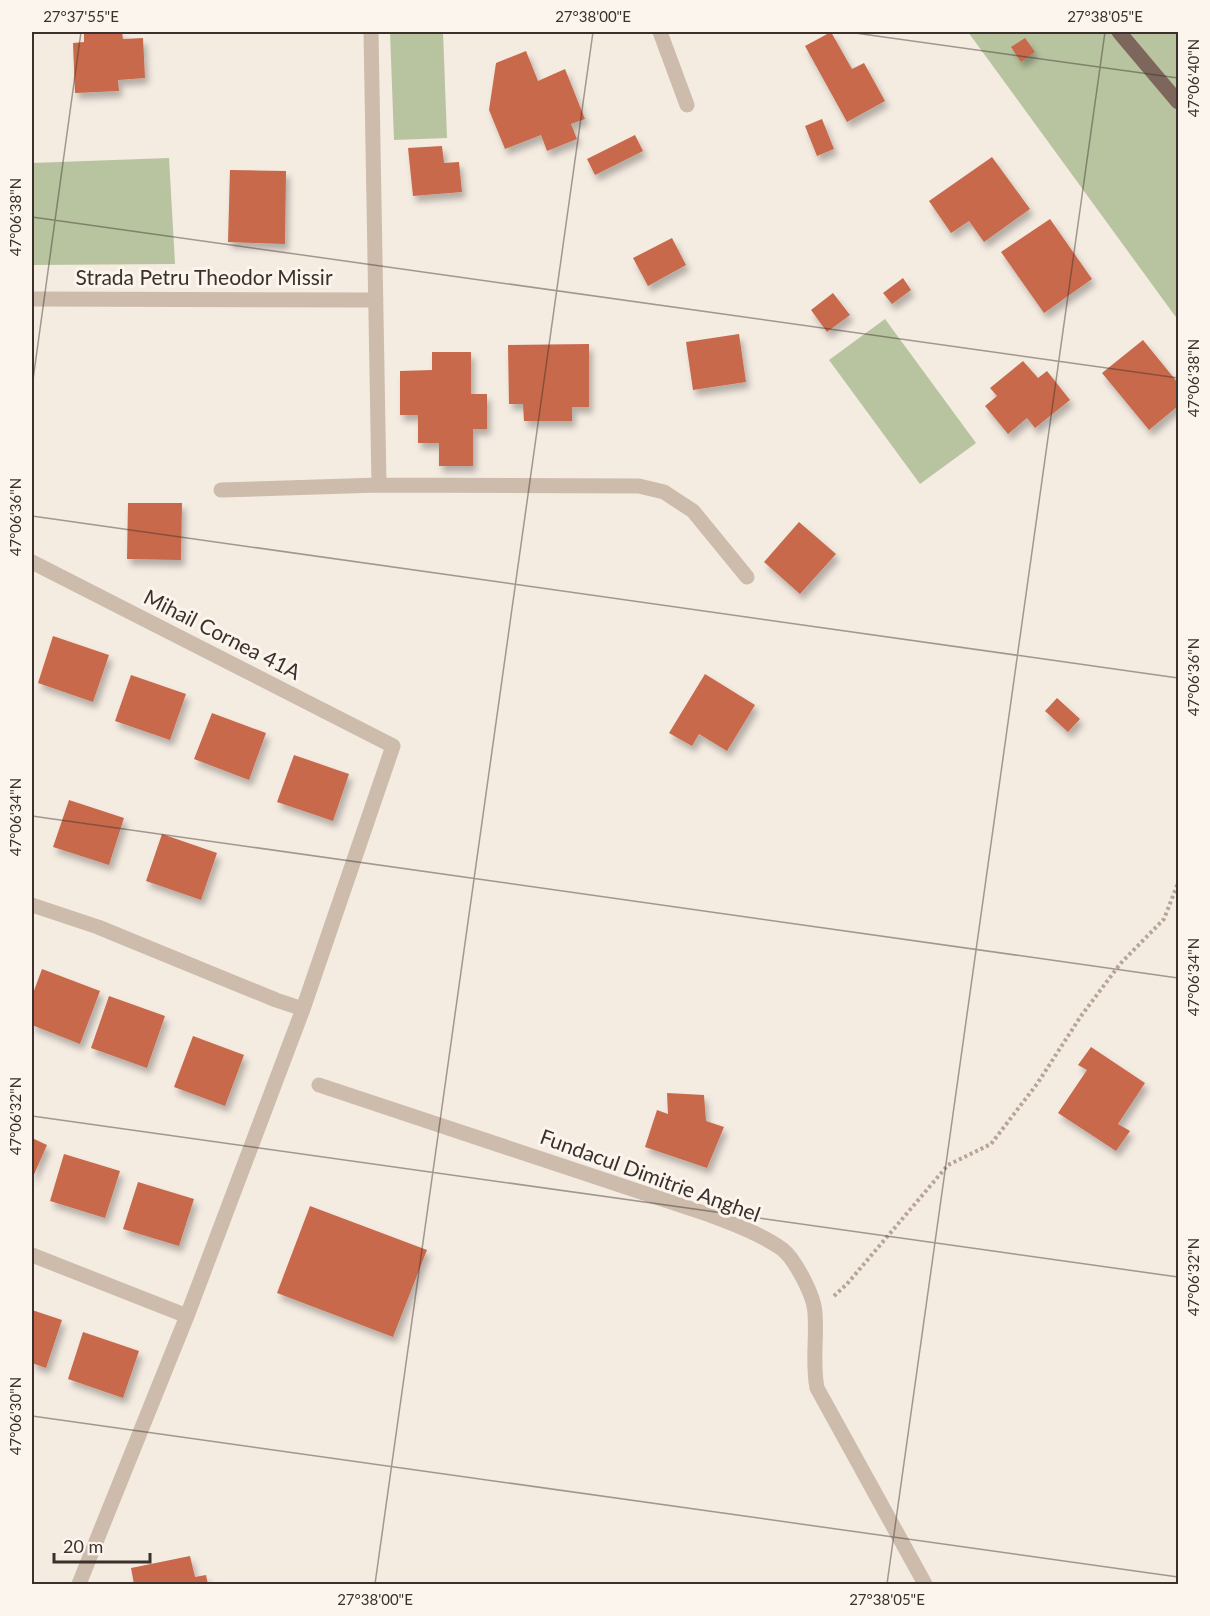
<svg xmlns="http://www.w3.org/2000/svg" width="1210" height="1616" font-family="Lato,sans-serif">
	<defs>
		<filter id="shadow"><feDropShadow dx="3.5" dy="6" stdDeviation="3" flood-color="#0004"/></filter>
	</defs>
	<rect width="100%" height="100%" fill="#f4ebe1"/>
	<path fill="#b8c4a0" d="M390 32H443L447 138 394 140Z
		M968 32H1178V320Z
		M169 158 175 264 32 265V163Z
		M885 319 976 443 920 484 829 360Z"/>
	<path fill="#c8694b" filter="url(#shadow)" d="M84 32H122L123 39 143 38 145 78 118 80 119 91 75 93 73 43 84 42Z
		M831 32 852 69 864 63 885 101 847 122 805 46Z
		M1025 38 1035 52 1021 62 1011 47Z
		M526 51 538 81 565 69 585 119 571 124 577 139 547 151 541 135 505 149 489 110 496 63Z
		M822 119 834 149 817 156 805 126Z
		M635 135 643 151 595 175 587 159Z
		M442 146 444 163 459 162 462 192 413 196 408 148Z
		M992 157 1030 209 984 242 969 221 951 233 929 201Z
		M230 170 286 171 285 244 228 242Z
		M1050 219 1092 279 1044 313 1001 252Z
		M672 238 686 265 648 286 633 258Z
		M903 278 911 290 892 304 883 293Z
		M833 293 850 315 827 332 811 310Z
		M739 334 746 382 693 390 686 342Z
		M1143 340 1178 383V406L1149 430 1102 373Z
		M589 344V407H572V421H524L523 404H509L508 345Z
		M432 352H471V394H487V429H473V466H439V443H418V415H400V371L432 370Z
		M1023 361 1038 378 1047 371 1070 400 1035 428 1027 418 1008 434 985 406 997 396 990 388Z
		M128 503H182L181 560 127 559Z
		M799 522 836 554 800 594 764 562Z
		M53 636 109 655 93 702 38 683Z
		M705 674 755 705 727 751 699 734 692 746 669 733Z
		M131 675 186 694 170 740 115 721Z
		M1057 698 1080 719 1068 732 1045 711Z
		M212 713 266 733 249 780 194 759Z
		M294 755 349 774 333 821 277 802Z
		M69 800 124 818 109 865 53 847Z
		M162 834 217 853 201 900 146 881Z
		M42 969 100 991 80 1044 32 1025V996Z
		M109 996 165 1016 147 1068 91 1048Z
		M193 1036 244 1055 225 1106 174 1087Z
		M1091 1047 1145 1083 1118 1124 1130 1131 1116 1151 1058 1113 1087 1070 1078 1065Z
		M667 1093 704 1095 706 1121 724 1127 707 1168 645 1147 657 1110 668 1114Z
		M32 1138 47 1145 32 1179Z
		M64 1154 120 1171 105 1218 50 1201Z
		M138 1182 194 1199 179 1246 123 1229Z
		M310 1206 427 1250 393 1337 277 1293Z
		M32 1310 62 1320 46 1368 32 1363Z
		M83 1332 139 1351 123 1398 68 1379Z
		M190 1556 195 1577 206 1575 208 1584H134L131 1568Z"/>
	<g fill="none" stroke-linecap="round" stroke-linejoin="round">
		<path stroke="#b9a596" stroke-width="4" stroke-dasharray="3 3" stroke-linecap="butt" d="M834 1296 847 1284 948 1165 991 1144 1037 1084 1081 1016 1120 964 1164 919 1178 883"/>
		<path stroke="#cdbbac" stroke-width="15" d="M371 32 379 485
			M660 32 687 105
			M32 299 376 300
			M221 490 379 485 639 486 664 492 693 511 747 577
			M32 562 393 746 303 1009 187 1316 79 1584
			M32 905 98 927 276 1000 303 1009
			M319 1085 710 1215C734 1224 761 1234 782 1249 795 1259 815 1297 815 1314 817 1340 812 1362 817 1388L925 1584
			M32 1255 187 1316"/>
		<path stroke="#7d675c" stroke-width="15" d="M1119 32 1178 102"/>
	</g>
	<path fill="none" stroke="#3b302b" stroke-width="1.5" stroke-opacity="0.45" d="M848 32 1178 78M32 217 1178 378M32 387 81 32M32 516 1178 678M32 816 1178 978M32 1116 1178 1277M32 1416 1178 1577M375 1584 593 32M887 1584 1105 32"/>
	<g text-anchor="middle" stroke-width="6" stroke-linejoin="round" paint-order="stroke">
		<g font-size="21" fill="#3b302b" stroke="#fbf5ee">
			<text x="204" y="285">Strada Petru Theodor Missir</text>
			<text transform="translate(222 635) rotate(27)" y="7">Mihail Cornea 41A</text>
			<text transform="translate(650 1176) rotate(20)" y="7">Fundacul Dimitrie Anghel</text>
		</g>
	</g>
	<rect width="1210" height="1616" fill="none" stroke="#fbf5ee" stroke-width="66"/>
	<path d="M54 1553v9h96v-9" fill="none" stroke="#3b302b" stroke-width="3"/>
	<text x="63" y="1553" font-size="18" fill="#3b302b" stroke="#fbf5ee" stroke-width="4.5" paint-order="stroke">20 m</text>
	<rect x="33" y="33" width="1144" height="1550" fill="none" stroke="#3b302b" stroke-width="2"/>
	<g font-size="15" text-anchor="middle" fill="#3b302b">
		<text x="81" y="22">27°37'55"E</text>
		<text x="593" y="22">27°38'00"E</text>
		<text x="1105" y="22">27°38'05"E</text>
		<text transform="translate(1194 78) rotate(-90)" y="5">47°06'40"N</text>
		<text transform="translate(16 217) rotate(-90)" y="5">47°06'38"N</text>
		<text transform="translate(1194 378) rotate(-90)" y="5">47°06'38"N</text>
		<text transform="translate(16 517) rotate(-90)" y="5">47°06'36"N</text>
		<text transform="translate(1194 677) rotate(-90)" y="5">47°06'36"N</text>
		<text transform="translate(16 817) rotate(-90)" y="5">47°06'34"N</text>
		<text transform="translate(1194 977) rotate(-90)" y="5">47°06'34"N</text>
		<text transform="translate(16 1116) rotate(-90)" y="5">47°06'32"N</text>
		<text transform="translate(1194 1277) rotate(-90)" y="5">47°06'32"N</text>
		<text transform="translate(16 1416) rotate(-90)" y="5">47°06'30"N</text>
		<text x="375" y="1605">27°38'00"E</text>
		<text x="887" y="1605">27°38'05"E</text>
	</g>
</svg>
